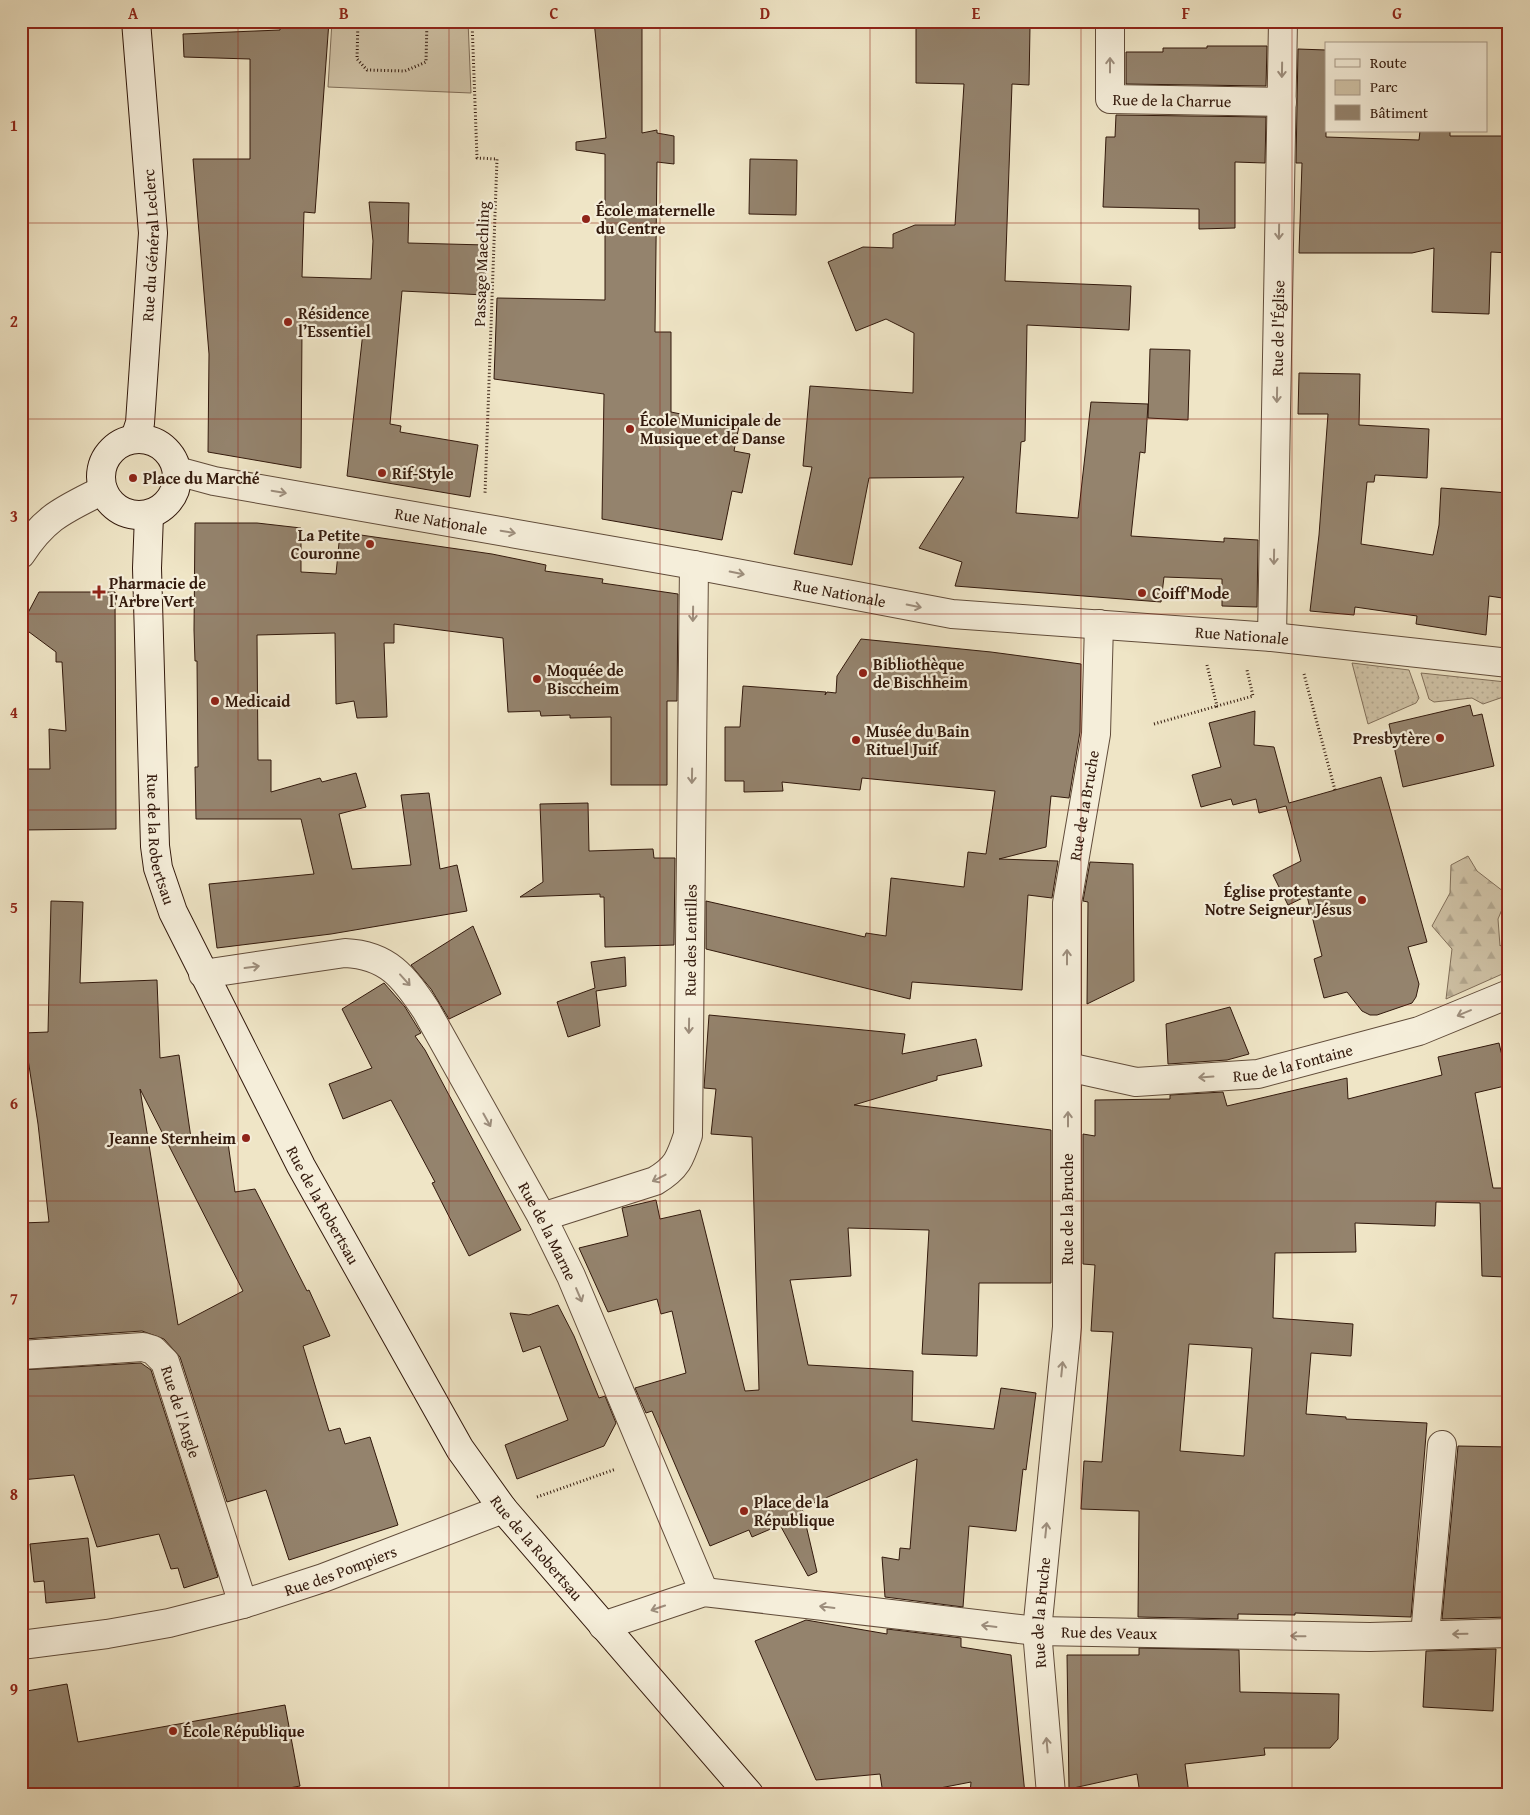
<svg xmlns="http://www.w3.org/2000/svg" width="1530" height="1815" font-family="'Gentium Book Plus',serif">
	<defs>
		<pattern id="grass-dots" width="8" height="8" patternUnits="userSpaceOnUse" patternTransform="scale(1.25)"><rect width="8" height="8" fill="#cfc2a6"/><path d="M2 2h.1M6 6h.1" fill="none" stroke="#b2a68e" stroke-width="1.8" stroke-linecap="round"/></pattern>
		<pattern id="forest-firs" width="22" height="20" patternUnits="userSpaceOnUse" patternTransform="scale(1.25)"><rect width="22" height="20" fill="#cfc2a6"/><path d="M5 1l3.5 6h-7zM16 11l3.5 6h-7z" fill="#b2a68e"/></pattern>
	</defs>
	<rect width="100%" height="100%" fill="#efe5c6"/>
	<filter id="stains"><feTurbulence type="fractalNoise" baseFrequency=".004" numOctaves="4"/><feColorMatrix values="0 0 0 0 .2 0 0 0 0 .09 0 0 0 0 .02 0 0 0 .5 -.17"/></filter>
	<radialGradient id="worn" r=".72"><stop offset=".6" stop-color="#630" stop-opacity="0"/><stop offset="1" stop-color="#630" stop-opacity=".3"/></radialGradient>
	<path fill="url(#grass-dots)" stroke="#806e59" d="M1352 663 1409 670 1419 698 1416 703 1368 724Z
		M1421 673 1506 682 1509 683V695L1483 704 1472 698 1434 702 1429 699Z"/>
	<path fill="url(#forest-firs)" stroke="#806e59" d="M1468 856 1477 871 1508 895 1498 919 1500 946 1509 939V971L1446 999 1452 949 1432 926 1450 893 1451 865Z"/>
	<path fill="#cfc2a6" stroke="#806e59" d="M332 21H468L471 93 328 87Z"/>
	<path fill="#94836d" stroke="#32190c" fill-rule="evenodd" d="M281 21H329L315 213 304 212 302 277 371 279 373 241 369 202 409 203 408 243 486 245 485 295 402 291 390 424 401 426 400 432 478 445 470 497 347 476 363 332 302 330 301 468 208 452 209 354 193 159H250V59L184 57 183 34 280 30Z
		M594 21H642V133L657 130V133L674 136V164L657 162 655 332H671V412L739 426 734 451 750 454 742 493 732 491 722 540 602 519 604 394 494 379 497 298 605 300V154L576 150V142L606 138Z
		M916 21H956V26L1030 27 1029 85 1012 84 1005 281 1131 286 1129 330 1027 325 1025 441 1021 442 1016 513 1078 518 1091 402 1148 404 1145 453 1140 452 1131 536 1224 542V538L1258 540 1257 607 1222 606V579L1164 577 1161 602 955 586 962 562 919 548 964 477 869 478 852 565 794 554 812 467 803 466 810 386 913 393 914 333 886 319 856 331 828 262 863 247 893 248V234L915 225H955L964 84 916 83Z
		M1207 46H1267L1266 86 1126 84V52H1163V48H1207Z
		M1298 49 1326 50V137L1419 140 1420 131H1450V136H1509V253L1491 252 1489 314 1432 312 1434 248 1412 253H1299L1302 163H1296Z
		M1116 115 1266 117 1265 163 1235 162V228L1199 229V209L1103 207 1106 137H1115Z
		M750 159 797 160 796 215 749 214Z
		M1150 349 1190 350 1188 420 1148 418Z
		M1299 373 1360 374 1359 425 1429 429 1427 478 1375 475 1374 482H1367L1361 544 1433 555 1439 525 1441 488 1509 493V599L1489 596 1486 635 1416 624 1417 616 1355 607 1354 615 1310 611 1319 535 1328 414H1298Z
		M195 523H257L301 528V572L336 574 340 532 492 554 546 565 545 571 603 579 602 583 678 594 677 701H667V785H611V717L570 718V715L541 716 540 711 508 712 503 638 394 624V643H384L387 717 357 718 354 701 336 704 335 633 257 635 258 760H271V792L320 778 322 782 356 773 366 807 339 814 352 869 411 865 401 795 429 793 440 869 457 865 467 911 331 934 217 948 209 884 314 874 301 819H196L195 767H198L197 661H195L194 630Z
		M39 592H115L116 829 21 830V769H50L49 729 66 731 62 662H56V652L21 626Z
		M861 639 991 652 1081 664 1080 732 1069 798 1051 796 1046 847 999 859 1058 861 1052 898 1028 895 1022 990 912 982 910 999 706 949V901L865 937 866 933 886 936 891 878 964 887 968 852 986 854 995 791 862 778 860 790 782 782 783 791 744 792V781H725V727H740L743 686 826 692 825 695 827 692 836 693 837 676Z
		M1470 705 1473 716 1482 714 1494 766 1403 787 1389 724Z
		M1255 711 1254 745 1274 747 1289 803 1381 777 1427 942 1408 947 1419 984 1416 997 1412 1003 1377 1015H1370L1362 1011 1347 992 1324 998 1314 959 1322 956 1307 896 1288 905 1273 875 1301 861 1286 806 1259 813 1256 799 1233 805 1231 799 1201 807 1192 775 1221 767 1209 723Z
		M588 803 589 851 653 849 654 858H675L674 945 605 947 604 897H600V894L520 897 543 882 540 804Z
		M1090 862 1133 864 1134 981 1087 1004 1088 902 1083 901Z
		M51 901 83 902 80 983 157 980 160 1058 179 1055 191 1138 218 1134 220 1144 228 1143 235 1192 255 1189 307 1291 309 1290 330 1336 303 1346 329 1431 340 1428 345 1444 370 1437 398 1525 289 1560 266 1490 227 1502 180 1357 164 1339 142 1331 24 1339 21 1317V1223L49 1222 38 1124 24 1033 48 1032ZM140 1089 243 1291 178 1325Z
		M473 926 501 994 449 1019 431 989 411 965Z
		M625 957 626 986 596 991 600 1026 568 1037 557 1002 595 988 591 962Z
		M384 983 405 1007 421 1033 415 1036 425 1050 521 1230 469 1256 432 1183 435 1182 391 1100 343 1119 329 1084 372 1068 342 1009Z
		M1230 1007 1249 1054 1227 1060 1168 1064 1166 1024Z
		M709 1015 905 1034 902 1054 976 1039 982 1066 937 1076V1080L854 1105 1051 1130V1283H979L977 1356 922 1354 929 1230 848 1228 851 1276 790 1280 808 1365 913 1371 912 1421 994 1429 1001 1388 1036 1393 1026 1470 1023 1469 1016 1531 969 1526 963 1607 885 1597 882 1557 899 1560 900 1548 910 1549 917 1459 802 1508 817 1572 808 1576 780 1525 752 1537 749 1530 710 1546 652 1411 646 1413 635 1388 686 1373 672 1311 661 1314 657 1299 608 1312 579 1248 628 1236 622 1208 656 1200 660 1219 700 1210 745 1391 759 1390 752 1137 711 1134 716 1089 704 1088Z
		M1499 1043 1509 1085 1475 1093 1493 1188H1509L1505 1277 1482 1276 1480 1203 1436 1202 1435 1226 1355 1223 1356 1252 1275 1253 1273 1318 1353 1324 1351 1356 1311 1353 1306 1414 1346 1417V1419L1427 1423 1411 1617 1295 1613V1615L1238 1614V1619L1138 1617 1139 1511 1081 1509 1084 1461 1102 1462 1113 1332 1091 1331 1095 1265 1083 1264V1134L1095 1136V1100L1170 1099V1095L1223 1092 1227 1106 1347 1078 1348 1099 1442 1075 1438 1057ZM1189 1344 1252 1348 1244 1456 1180 1451Z
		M558 1305 574 1336 599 1398 605 1396 616 1423 604 1446 517 1479 505 1445 568 1420 540 1346 523 1352 510 1313 529 1315Z
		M141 1363 151 1370 218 1577 184 1588 178 1568 171 1569 159 1534 97 1547 74 1475 21 1480V1370Z
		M1458 1446 1509 1447V1617L1442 1619Z
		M88 1538 95 1598 46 1603 44 1581 34 1582 30 1544Z
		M806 1620 887 1634V1629L961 1638V1647L1011 1655 1025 1794H970L971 1782 909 1794H883L880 1774 816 1780 755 1641Z
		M1139 1648 1239 1650 1240 1692 1339 1694 1338 1739 1330 1748H1264L1265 1755 1185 1764 1189 1794H1140L1137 1774 1069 1789 1067 1655H1139Z
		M1496 1649 1493 1711 1423 1707 1426 1651Z
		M67 1684 78 1742 285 1705 300 1786 257 1794H21V1692Z"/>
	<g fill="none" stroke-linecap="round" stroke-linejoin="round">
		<defs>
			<g id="street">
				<path id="s1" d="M1110 21V99L1282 102"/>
				<path id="s2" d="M177 471 214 481 694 565 952 614 1272 637 1509 663"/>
				<path d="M21 554C46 516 64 510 103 490"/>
				<path id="s3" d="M1272 637 1283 21"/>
				<path id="s4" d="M203 974 345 953C388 955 404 977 426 1010L542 1217 571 1276 704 1592"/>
				<path id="s5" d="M1068 1067 1136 1082 1258 1074 1419 1031 1509 994"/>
				<path id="s6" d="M542 1217 655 1181C677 1168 680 1159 688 1135L694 565"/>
				<path id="s7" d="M21 1355 143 1347 153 1350 165 1362 243 1604"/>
				<path id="s8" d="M603 1626 704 1592 1037 1631 1370 1637 1509 1633"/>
				<path d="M1425 1635 1442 1445"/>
				<path id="s9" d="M21 1645 107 1634 169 1623 243 1604 323 1578 503 1509"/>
				<path id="s10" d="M1051 1794 1037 1631 1067 1327V903L1096 734 1099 624"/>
			</g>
			<g id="secondary">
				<path id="s11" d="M135 438 140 423 153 233 136 21"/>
				<circle cx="139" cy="477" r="38"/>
				<path id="s12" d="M149 515 147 568 155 846 158 868 173 912 301 1166 460 1449 503 1509 749 1794"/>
			</g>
		</defs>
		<use href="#street" stroke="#614c3a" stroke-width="30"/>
		<use href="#secondary" stroke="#32190c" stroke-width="30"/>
		<path stroke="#32190c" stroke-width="3" stroke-dasharray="1 2.5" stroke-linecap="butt" d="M358 21 357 59 367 70 405 71 426 62 427 21
			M472 21 477 158 497 159 485 494
			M1207 665 1217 706 1253 696 1247 670
			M1304 674 1335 790
			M1154 724 1217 706
			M537 1497 616 1469"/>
		<use href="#street" stroke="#f5eeda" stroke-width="28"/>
		<use href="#secondary" stroke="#f5eeda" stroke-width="28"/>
	</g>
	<defs><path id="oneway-shaft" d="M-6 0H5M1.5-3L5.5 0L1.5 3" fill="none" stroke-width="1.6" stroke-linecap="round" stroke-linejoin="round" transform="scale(1.25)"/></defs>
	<g stroke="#9d8e7d">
		<use href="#oneway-shaft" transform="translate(1110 65) rotate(-90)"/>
		<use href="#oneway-shaft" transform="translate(1282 70) rotate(91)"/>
		<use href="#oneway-shaft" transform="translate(1279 232) rotate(91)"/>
		<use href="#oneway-shaft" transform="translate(1277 395) rotate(91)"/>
		<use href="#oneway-shaft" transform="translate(279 492) rotate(10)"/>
		<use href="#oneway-shaft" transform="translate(508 532) rotate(10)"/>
		<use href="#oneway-shaft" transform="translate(1274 557) rotate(91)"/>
		<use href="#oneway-shaft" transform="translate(737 573) rotate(11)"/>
		<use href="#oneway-shaft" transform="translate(914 606) rotate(11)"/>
		<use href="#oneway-shaft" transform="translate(693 614) rotate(91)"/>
		<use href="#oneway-shaft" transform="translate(692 776) rotate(91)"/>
		<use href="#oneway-shaft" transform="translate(1067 957) rotate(-90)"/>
		<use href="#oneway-shaft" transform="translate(252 967) rotate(-8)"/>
		<use href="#oneway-shaft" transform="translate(405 980) rotate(48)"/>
		<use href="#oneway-shaft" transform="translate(1464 1013) rotate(157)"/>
		<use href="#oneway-shaft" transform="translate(689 1026) rotate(91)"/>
		<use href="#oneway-shaft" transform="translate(1206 1077) rotate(176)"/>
		<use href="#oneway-shaft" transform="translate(1068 1119) rotate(-90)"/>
		<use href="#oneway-shaft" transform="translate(487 1120) rotate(61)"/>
		<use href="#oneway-shaft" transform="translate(659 1178) rotate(153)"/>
		<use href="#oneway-shaft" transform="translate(579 1295) rotate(67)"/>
		<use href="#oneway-shaft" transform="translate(1062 1369) rotate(-84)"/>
		<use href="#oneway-shaft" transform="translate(1046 1530) rotate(-84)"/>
		<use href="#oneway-shaft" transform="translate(827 1607) rotate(-173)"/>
		<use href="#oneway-shaft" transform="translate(658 1608) rotate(161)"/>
		<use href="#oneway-shaft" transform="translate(989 1626) rotate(-173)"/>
		<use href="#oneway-shaft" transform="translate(1460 1634) rotate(179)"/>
		<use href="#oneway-shaft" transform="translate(1298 1636) rotate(-179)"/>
		<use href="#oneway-shaft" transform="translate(1047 1745) rotate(-95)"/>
	</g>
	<path fill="none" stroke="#8f2418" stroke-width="1" stroke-opacity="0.55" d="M238 21V1794M449 21V1794M660 21V1794M870 21V1794M1081 21V1794M1292 21V1794M21 223H1509M21 419H1509M21 614H1509M21 810H1509M21 1005H1509M21 1201H1509M21 1396H1509M21 1592H1509"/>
	<g fill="#8f2418" stroke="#f5eeda" stroke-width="2">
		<circle cx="586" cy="219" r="5"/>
		<circle cx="288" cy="322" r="5"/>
		<circle cx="630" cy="429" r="5"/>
		<circle cx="382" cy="473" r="5"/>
		<circle cx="133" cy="478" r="5"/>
		<circle cx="370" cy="544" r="5"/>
		<path d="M96.5 584.5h5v5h5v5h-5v5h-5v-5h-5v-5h5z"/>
		<circle cx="1142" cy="593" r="5"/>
		<circle cx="863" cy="673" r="5"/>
		<circle cx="537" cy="679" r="5"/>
		<circle cx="215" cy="701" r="5"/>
		<circle cx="1440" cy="738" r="5"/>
		<circle cx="856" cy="740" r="5"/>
		<circle cx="1362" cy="900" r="5"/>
		<circle cx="246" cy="1138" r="5"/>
		<circle cx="744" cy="1511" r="5"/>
		<circle cx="173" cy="1731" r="5"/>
	</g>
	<g text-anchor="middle" stroke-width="4.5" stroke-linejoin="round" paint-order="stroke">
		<g font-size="16" fill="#32190c" stroke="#f5eeda">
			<text dy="6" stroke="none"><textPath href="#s1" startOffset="140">Rue de la Charrue</textPath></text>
			<text dy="6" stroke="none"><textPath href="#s11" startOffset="194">Rue du Général Leclerc</textPath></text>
			<text transform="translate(481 264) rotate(-88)" y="6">Passage Maechling</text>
			<text dy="6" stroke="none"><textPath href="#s3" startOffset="309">Rue de l'Église</textPath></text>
			<text dy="6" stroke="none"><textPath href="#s2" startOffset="269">Rue Nationale</textPath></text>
			<text dy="6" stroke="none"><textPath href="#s2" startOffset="674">Rue Nationale</textPath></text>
			<text dy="6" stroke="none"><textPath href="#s2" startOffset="1079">Rue Nationale</textPath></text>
			<text dy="6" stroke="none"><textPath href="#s10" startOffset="992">Rue de la Bruche</textPath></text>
			<text dy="6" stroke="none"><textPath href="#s12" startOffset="325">Rue de la Robertsau</textPath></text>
			<text dy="6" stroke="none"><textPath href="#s6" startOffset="372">Rue des Lentilles</textPath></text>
			<text dy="6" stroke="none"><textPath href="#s5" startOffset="228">Rue de la Fontaine</textPath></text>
			<text dy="6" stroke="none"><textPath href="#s12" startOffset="729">Rue de la Robertsau</textPath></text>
			<text transform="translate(1067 1209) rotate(-90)" y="6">Rue de la Bruche</text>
			<text dy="6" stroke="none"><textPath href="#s4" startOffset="500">Rue de la Marne</textPath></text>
			<text dy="6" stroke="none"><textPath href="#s7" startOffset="202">Rue de l'Angle</textPath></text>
			<text dy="6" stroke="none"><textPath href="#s12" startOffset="1134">Rue de la Robertsau</textPath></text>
			<text dy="6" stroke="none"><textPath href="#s9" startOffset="329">Rue des Pompiers</textPath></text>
			<text dy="6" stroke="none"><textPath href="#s10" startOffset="182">Rue de la Bruche</textPath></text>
			<text dy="6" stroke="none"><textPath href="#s8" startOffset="514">Rue des Veaux</textPath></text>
		</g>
		<g font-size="16" font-weight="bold" fill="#32190c" stroke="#f5eeda" text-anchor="start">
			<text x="596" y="216">École maternelle<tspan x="596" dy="18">du Centre</tspan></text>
			<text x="298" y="319">Résidence<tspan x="298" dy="18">l’Essentiel</tspan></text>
			<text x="640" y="426">École Municipale de<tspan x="640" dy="18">Musique et de Danse</tspan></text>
			<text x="392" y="479">Rif-Style</text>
			<text x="143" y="484">Place du Marché</text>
			<text x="360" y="541" text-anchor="end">La Petite<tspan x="360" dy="18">Couronne</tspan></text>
			<text x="109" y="589">Pharmacie de<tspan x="109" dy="18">l'Arbre Vert</tspan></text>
			<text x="1152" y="599">Coiff'Mode</text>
			<text x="873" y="670">Bibliothèque<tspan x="873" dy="18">de Bischheim</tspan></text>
			<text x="547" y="676">Moquée de<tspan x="547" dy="18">Bisccheim</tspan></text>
			<text x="225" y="707">Medicaid</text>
			<text x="866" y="737">Musée du Bain<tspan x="866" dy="18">Rituel Juif</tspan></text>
			<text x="1430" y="744" text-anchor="end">Presbytère</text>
			<text x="1352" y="897" text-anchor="end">Église protestante<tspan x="1352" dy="18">Notre Seigneur Jésus</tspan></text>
			<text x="236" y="1144" text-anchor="end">Jeanne Sternheim</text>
			<text x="754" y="1508">Place de la<tspan x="754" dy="18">République</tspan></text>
			<text x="183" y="1737">École République</text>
		</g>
	</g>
	<rect width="1530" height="1815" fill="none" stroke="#efe5c6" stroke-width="55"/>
	<rect x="1325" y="42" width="162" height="90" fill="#f5eeda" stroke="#a79988"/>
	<rect x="1335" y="59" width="25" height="8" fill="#f5eeda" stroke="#a79988"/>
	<text x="1370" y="68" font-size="15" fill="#32190c">Route</text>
	<rect x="1335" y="80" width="25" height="15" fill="#cfc2a6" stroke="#a79988"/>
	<text x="1370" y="92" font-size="15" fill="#32190c">Parc</text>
	<rect x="1335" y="105" width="25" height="15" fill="#94836d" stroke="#a79988"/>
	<text x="1370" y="118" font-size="15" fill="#32190c">Bâtiment</text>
	<rect x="28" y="28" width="1474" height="1760" fill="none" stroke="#8f2418" stroke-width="2"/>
	<g font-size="16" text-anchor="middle" font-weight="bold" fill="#8f2418">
		<text x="133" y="19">A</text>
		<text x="344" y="19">B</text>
		<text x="554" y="19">C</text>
		<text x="765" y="19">D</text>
		<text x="976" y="19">E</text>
		<text x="1186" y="19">F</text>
		<text x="1397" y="19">G</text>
		<text x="14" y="131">1</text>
		<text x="14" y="327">2</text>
		<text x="14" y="522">3</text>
		<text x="14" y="718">4</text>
		<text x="14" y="913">5</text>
		<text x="14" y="1109">6</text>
		<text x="14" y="1304">7</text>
		<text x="14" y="1500">8</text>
		<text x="14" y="1695">9</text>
	</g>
	<rect width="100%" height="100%" filter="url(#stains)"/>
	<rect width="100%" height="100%" fill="url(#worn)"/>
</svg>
